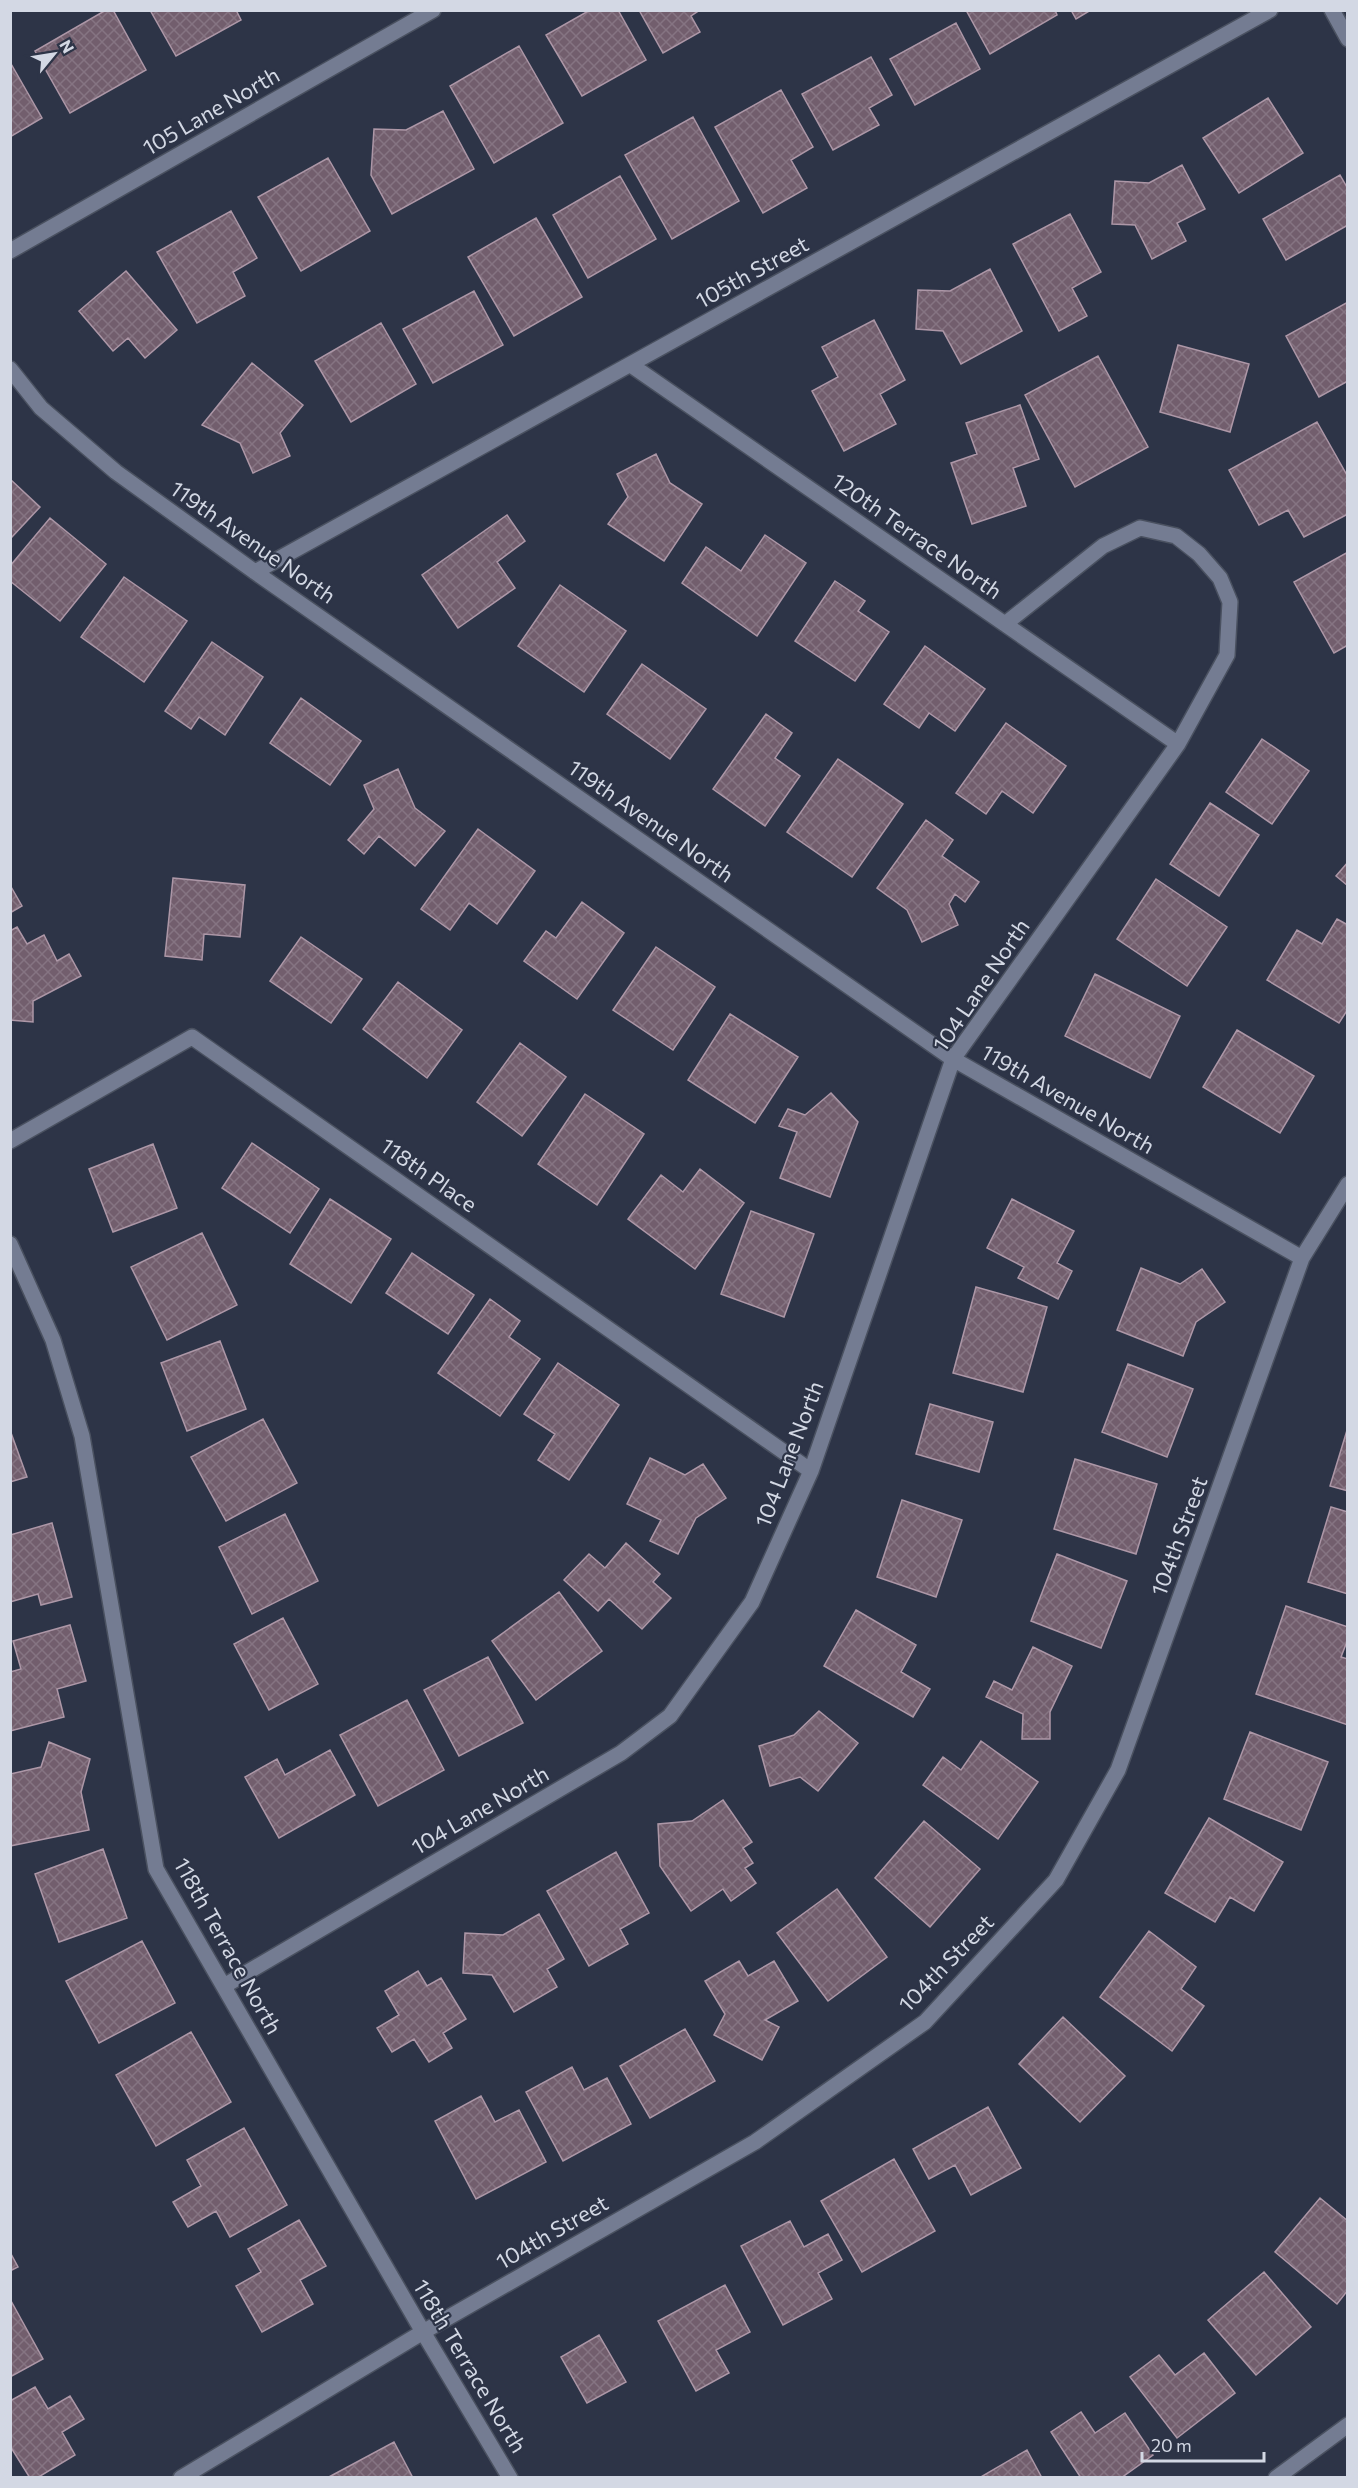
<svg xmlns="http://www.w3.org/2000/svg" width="1358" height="2488" font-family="Commissioner,sans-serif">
	<defs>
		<pattern id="building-cross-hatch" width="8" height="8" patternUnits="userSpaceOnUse" patternTransform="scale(1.5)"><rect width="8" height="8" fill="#725e6d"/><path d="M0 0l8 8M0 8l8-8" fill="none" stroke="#857482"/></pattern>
	</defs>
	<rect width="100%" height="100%" fill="#2d3447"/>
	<path fill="url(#building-cross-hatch)" stroke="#ad97a7" stroke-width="1.5" d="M106 10H113L146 70 70 113 35 51Z
		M150 10H236L241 20 176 56Z
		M590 10H618L646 60 582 96 546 35Z
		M639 10H700L691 16 700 32 663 53Z
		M966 10H1055L1057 15 990 54Z
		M1071 10H1091L1076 19Z
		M956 23 980 69 915 105 890 59Z
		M519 46 563 123 494 163 450 86Z
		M871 57 892 95 869 108 879 125 833 150 802 94Z
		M10 62 42 118 10 137Z
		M781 90 813 147 791 160 807 188 763 213 715 127Z
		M1268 98 1303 153 1239 193 1203 138Z
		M443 111 474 169 392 214 371 175 374 129 406 130Z
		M693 117 739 201 672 239 625 155Z
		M328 158 370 231 301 271 258 197Z
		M1182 165 1205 209 1177 223 1186 241 1152 259 1135 225 1112 224 1115 181 1149 183Z
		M1340 175 1348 189V225L1286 260 1263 219Z
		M620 176 656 239 588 278 553 215Z
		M231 211 257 258 233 272 245 296 197 323 157 252Z
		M1070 214 1101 272 1072 288 1087 316 1059 331 1013 244Z
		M536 218 582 297 514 336 468 257Z
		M990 269 1022 331 961 364 943 331 916 329 918 290 950 291Z
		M126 271 177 330 145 358 128 338 113 351 79 311Z
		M474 291 503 345 433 383 403 329Z
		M1348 302V381L1319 397 1286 336Z
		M874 320 905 380 880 394 896 424 844 451 812 391 838 377 822 347Z
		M381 323 416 384 351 422 315 361Z
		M1178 345 1249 364 1230 432 1160 412Z
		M1098 356 1148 447 1075 487 1025 395Z
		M252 363 303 405 280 433 290 456 253 473 240 443 202 425Z
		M1020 405 1039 459 1013 468 1026 506 972 524 951 463 977 454 966 423Z
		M1317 422 1348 477V514L1304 537 1288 510 1259 525 1229 470Z
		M656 454 670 483 702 504 664 561 608 524 628 497 617 474Z
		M10 479 40 507 10 539Z
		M507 515 525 541 497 562 515 588 458 628 422 575Z
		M50 518 106 564 60 621 10 581V566Z
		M765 535 806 563 757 636 682 583 706 547 741 571Z
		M1348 552V645L1334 653 1294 582Z
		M124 577 187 621 144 682 81 637Z
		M835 581 865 601 858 611 889 632 855 681 795 641Z
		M560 585 626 631 584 692 518 646Z
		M212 642 263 677 225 735 199 717 191 729 165 711Z
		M925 646 985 689 955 731 929 713 919 728 884 704Z
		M642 664 706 709 670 759 607 714Z
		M301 698 361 741 330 785 270 743Z
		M766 714 792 733 775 758 800 776 765 826 713 789Z
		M1006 723 1066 766 1033 813 1002 791 986 814 956 793Z
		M1262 739 1309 771 1272 824 1226 792Z
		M838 759 903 804 852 877 787 832Z
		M398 769 415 808 445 831 415 866 379 836 364 854 348 840 374 809 364 785Z
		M1210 803 1259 835 1219 896 1170 864Z
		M926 820 953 840 942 856 979 882 965 902 955 894 949 904 958 925 922 942 907 910 877 888Z
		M478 829 535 871 497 924 469 903 450 930 421 909Z
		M1348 862V886L1336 876Z
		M173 878 245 885 240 937 204 934 202 960 165 956Z
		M1156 879 1227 927 1187 986 1117 939Z
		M10 885 22 906 10 913Z
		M582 902 624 933 577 999 524 961 546 931 556 938Z
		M1337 919 1348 925V1009L1339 1023 1267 980 1297 930 1322 944Z
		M17 927 27 944 44 935 57 961 69 954 81 976 33 1001V1022L10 1020V931Z
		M301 937 362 979 331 1023 270 981Z
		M656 947 715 987 673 1050 613 1010Z
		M1095 974 1180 1016 1150 1078 1065 1036Z
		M398 982 462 1030 427 1078 363 1029Z
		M730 1014 798 1057 755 1123 688 1080Z
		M1237 1030 1314 1076 1280 1133 1203 1087Z
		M520 1043 566 1077 522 1136 477 1102Z
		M831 1093 858 1122 830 1197 780 1178 797 1132 779 1126 788 1109 805 1115Z
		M585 1094 644 1134 597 1205 538 1164Z
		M252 1143 319 1189 290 1233 222 1188Z
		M153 1144 177 1208 113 1232 89 1169Z
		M700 1169 744 1203 695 1269 628 1219 661 1175 683 1192Z
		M330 1199 391 1239 351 1303 290 1264Z
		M1012 1199 1074 1231 1057 1263 1072 1271 1058 1299 1018 1278 1024 1267 987 1248Z
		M751 1211 814 1234 784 1317 721 1294Z
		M202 1233 237 1305 167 1340 131 1267Z
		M412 1253 474 1295 448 1334 386 1293Z
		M1141 1268 1180 1284 1202 1269 1225 1302 1196 1322 1183 1356 1117 1330Z
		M976 1287 1047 1307 1023 1392 953 1373Z
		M490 1299 520 1321 509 1337 540 1359 500 1416 438 1373Z
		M220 1341 246 1409 187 1431 161 1363Z
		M558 1363 619 1405 569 1480 538 1460 555 1434 524 1414Z
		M1128 1364 1193 1389 1167 1457 1102 1432Z
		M930 1404 993 1422 979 1472 916 1454Z
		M263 1419 297 1483 226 1521 191 1457Z
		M1348 1427V1491L1330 1486Z
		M10 1430 27 1477 10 1482Z
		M650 1458 685 1475 703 1464 726 1498 696 1518 678 1554 650 1541 661 1520 627 1504Z
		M1075 1459 1157 1484 1136 1554 1054 1529Z
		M902 1500 962 1520 936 1597 877 1577Z
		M1331 1507 1348 1512V1594L1308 1582Z
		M285 1514 318 1581 252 1614 219 1547Z
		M52 1523 72 1597 41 1605 38 1594 10 1602V1535Z
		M626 1543 660 1574 653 1582 671 1598 642 1629 609 1599 598 1611 564 1580 589 1554 605 1568Z
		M1057 1554 1127 1581 1101 1648 1031 1621Z
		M559 1592 602 1651 536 1700 492 1641Z
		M1286 1606 1348 1627V1639L1341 1657 1348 1659V1725L1256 1694Z
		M856 1610 916 1645 901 1672 930 1689 913 1717 824 1666Z
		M283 1618 318 1684 269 1710 234 1644Z
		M70 1625 86 1681 57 1689 64 1717 10 1731V1672L21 1669 13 1641Z
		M1033 1647 1072 1666 1050 1712V1739H1022L1023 1714 986 1697 994 1681 1012 1690Z
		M488 1657 523 1723 459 1756 424 1690Z
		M407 1700 444 1770 378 1806 340 1735Z
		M819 1711 858 1743 818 1791 800 1777 770 1786 759 1746 794 1735Z
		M1250 1732 1328 1762 1301 1830 1224 1799Z
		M981 1741 1038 1782 998 1839 923 1785 943 1757 961 1770Z
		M49 1742 90 1759 81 1792 89 1830 10 1846V1774L41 1767Z
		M330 1750 355 1795 279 1838 245 1777 277 1759 285 1775Z
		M723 1800 752 1842 743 1848 753 1863 745 1868 756 1883 731 1901 723 1889 691 1911 660 1866 658 1824 692 1821Z
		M1209 1818 1283 1862 1254 1911 1230 1897 1215 1922 1165 1893Z
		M924 1821 980 1869 930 1927 875 1878Z
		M103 1849 127 1918 59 1942 35 1874Z
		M616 1852 649 1913 620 1929 628 1944 589 1966 547 1891Z
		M837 1889 887 1957 828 2001 777 1933Z
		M539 1914 564 1959 547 1969 557 1987 514 2012 492 1975 463 1973 465 1933 503 1935Z
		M1149 1931 1196 1967 1181 1989 1204 2006 1172 2051 1100 1997Z
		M142 1941 175 2003 99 2043 66 1981Z
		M739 1961 748 1976 774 1961 798 2001 765 2020 779 2027 762 2060 714 2035 725 2014 705 1981Z
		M418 1971 427 1986 441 1978 466 2019 443 2033 452 2048 429 2062 414 2039 392 2052 377 2028 399 2015 385 1991Z
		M1063 2017 1125 2076 1080 2122 1019 2064Z
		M685 2029 715 2081 650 2118 620 2066Z
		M191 2032 231 2102 156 2146 116 2075Z
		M572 2067 584 2090 607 2078 631 2124 563 2161 526 2092Z
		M481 2096 495 2122 519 2110 546 2162 476 2199 435 2121Z
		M988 2107 1021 2168 971 2195 955 2165 929 2179 913 2149Z
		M244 2128 287 2205 230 2237 216 2211 188 2227 173 2202 201 2186 187 2160Z
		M894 2159 935 2231 862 2272 821 2201Z
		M1320 2198 1348 2221V2290L1337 2304 1275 2252Z
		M299 2220 326 2266 300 2280 313 2304 262 2332 236 2286 261 2272 248 2249Z
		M790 2221 804 2247 828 2234 842 2260 818 2273 832 2299 783 2325 741 2246Z
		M10 2252 18 2267 10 2271Z
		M1264 2272 1311 2327 1256 2375 1208 2320Z
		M725 2285 750 2332 716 2350 729 2373 696 2391 658 2321Z
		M10 2299 43 2359 10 2377Z
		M599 2335 626 2382 587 2403 561 2357Z
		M1204 2353 1235 2393 1177 2438 1130 2377 1159 2355 1175 2375Z
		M35 2387 48 2409 70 2396 84 2419 62 2432 75 2455 37 2478H30L10 2446V2401Z
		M1081 2412 1095 2433 1125 2413 1153 2455 1121 2478H1081L1051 2432Z
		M394 2442 413 2478H327Z
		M1027 2450 1042 2478H979Z"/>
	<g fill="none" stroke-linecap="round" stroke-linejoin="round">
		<defs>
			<path id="minor" d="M1332 10 1348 39
				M10 251 433 10
				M631 365 1178 744
				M10 369 41 408 116 472 255 572 953 1059 1302 1258
				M255 572 1270 10
				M10 1141 192 1037 811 1471
				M10 1244 53 1340 82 1436 156 1869 423 2332 510 2478
				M224 1986 621 1753 670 1716 752 1602 811 1471 953 1059 1178 744 1227 655 1230 602 1220 578 1199 554 1176 536 1140 528 1103 546 1005 624
				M181 2478 423 2332 755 2142 925 2022 1056 1880 1118 1770 1302 1258 1348 1184
				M1276 2478 1348 2425"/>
		</defs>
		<use href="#minor" stroke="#4a5160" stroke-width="18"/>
		<use href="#minor" stroke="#747c92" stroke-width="15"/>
	</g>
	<g text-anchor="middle" stroke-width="4.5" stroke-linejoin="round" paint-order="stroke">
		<g font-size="22" fill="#d3d8e4" stroke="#2d3447">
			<text transform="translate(211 111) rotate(-30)" y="8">105 Lane North</text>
			<text transform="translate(752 272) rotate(-29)" y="8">105th Street</text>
			<text transform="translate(917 536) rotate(35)" y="8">120th Terrace North</text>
			<text transform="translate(253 542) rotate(35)" y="8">119th Avenue North</text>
			<text transform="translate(651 821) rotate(35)" y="8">119th Avenue North</text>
			<text transform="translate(981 985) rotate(-56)" y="8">104 Lane North</text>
			<text transform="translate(1068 1099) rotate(30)" y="8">119th Avenue North</text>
			<text transform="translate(429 1175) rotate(35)" y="8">118th Place</text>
			<text transform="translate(789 1454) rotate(-69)" y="8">104 Lane North</text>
			<text transform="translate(1179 1536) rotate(-70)" y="8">104th Street</text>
			<text transform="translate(480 1810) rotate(-30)" y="8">104 Lane North</text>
			<text transform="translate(228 1946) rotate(61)" y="8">118th Terrace North</text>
			<text transform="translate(946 1963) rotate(-46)" y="8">104th Street</text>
			<text transform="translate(552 2232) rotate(-30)" y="8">104th Street</text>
			<text transform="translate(470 2366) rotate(59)" y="8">118th Terrace North</text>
		</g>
	</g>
	<rect width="1358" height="2488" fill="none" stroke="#d3d8e4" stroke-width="24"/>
	<g transform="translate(54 54) rotate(60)" stroke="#2d3447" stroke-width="4.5" paint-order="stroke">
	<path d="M0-4.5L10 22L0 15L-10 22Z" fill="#d3d8e4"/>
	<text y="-9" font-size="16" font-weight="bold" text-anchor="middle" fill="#d3d8e4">N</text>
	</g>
	<path d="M1142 2452v9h122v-9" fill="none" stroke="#d3d8e4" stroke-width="3"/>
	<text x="1151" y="2452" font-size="18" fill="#d3d8e4" stroke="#2d3447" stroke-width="4.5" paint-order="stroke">20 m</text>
</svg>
